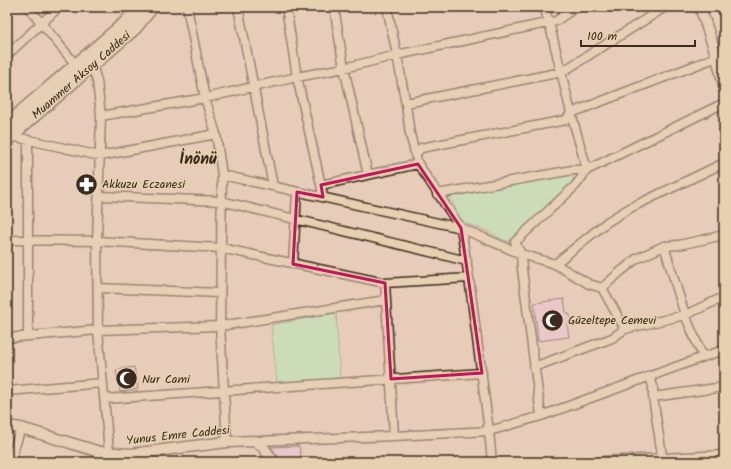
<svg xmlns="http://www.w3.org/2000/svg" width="731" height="469" font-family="Kalam,sans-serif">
	<rect width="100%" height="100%" fill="#e7cdb9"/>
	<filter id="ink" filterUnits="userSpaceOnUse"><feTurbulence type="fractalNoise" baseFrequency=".025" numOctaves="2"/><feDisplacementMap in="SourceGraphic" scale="8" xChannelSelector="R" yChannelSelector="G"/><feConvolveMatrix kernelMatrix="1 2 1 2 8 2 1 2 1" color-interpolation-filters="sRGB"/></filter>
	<g filter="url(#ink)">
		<path fill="#aaeeb9" stroke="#728c6c" d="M569 174 573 178V181L571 185 512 239 508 241 503 240 487 231 465 223 459 217 451 198 453 195Z
			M336 313 340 379 277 383 271 325Z"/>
		<path fill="#f0bfe0" stroke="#3b2a1e" d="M564 299 566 312 569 314 571 318 570 321 567 325 569 337 538 341 534 303Z
			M134 367 138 389 120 392 116 370Z
			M299 446 302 462H280L279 458 271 447Z"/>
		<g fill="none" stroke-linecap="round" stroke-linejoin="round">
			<defs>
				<path id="minor" d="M28 7 76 65
					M187 7 205 98 216 134 222 175 220 326 227 442
					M238 7 273 186
					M286 7 297 77 321 185 323 197
					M334 7 344 68 368 175
					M387 7 397 55 406 105 410 134 418 164 461 228 469 278 489 431 492 462
					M7 55 59 7
					M92 65 97 81 101 116 97 241 98 330 109 452
					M406 103 562 72 665 7
					M101 116 205 98 297 77 344 68 397 55 556 21 576 7
					M11 136 100 156 216 134
					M28 140V336
					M415 155 421 148 566 120 571 113 717 57 724 56
					M222 175 461 228 521 254 555 264 589 284 602 288 625 329
					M321 185 418 164
					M437 194 573 170H587L724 103
					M99 196 221 201 467 261
					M7 240 97 241 221 248 385 283 469 278
					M664 246 685 315 703 357
					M293 264 297 192
					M555 264 607 222 630 208 724 163
					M385 283 394 436
					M98 288 220 293
					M602 288 619 273 636 259 664 246 679 245 724 235
					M7 338 98 330 220 326 386 300
					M534 367 612 338 625 329 685 315 724 297
					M649 376 653 386V397L663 462
					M7 391 103 383
					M653 397 724 387
					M105 399 482 373
					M541 416 522 269 521 254 515 242 576 185 587 170 571 113 549 22 544 7
					M255 441 394 436 489 431 541 416 703 357 724 350
					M10 462 21 428"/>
				<path id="tertiary" d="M700 7 717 57 724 86
					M7 426 21 428 100 452 131 454 227 442 255 441 263 447 274 462
					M603 462 724 456"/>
				<path id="secondary" d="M7 126 22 111 126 22 139 7
					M7 141 21 127 135 28 152 7"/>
			</defs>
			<use href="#minor" stroke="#3b2a1e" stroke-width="11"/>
			<use href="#tertiary" stroke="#3b2a1e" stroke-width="13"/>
			<use href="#secondary" stroke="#3b2a1e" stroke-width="15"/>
			<use href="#minor" stroke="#e5d1af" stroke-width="8"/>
			<use href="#tertiary" stroke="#e5d1af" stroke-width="10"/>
			<use href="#secondary" stroke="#e5d1af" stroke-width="12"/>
		</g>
	</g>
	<path d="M0 0H731V469H0ZM418 164 461 228 482 373 391 379 385 283 293 264 297 192 323 197 321 185Z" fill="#e7cdb9" fill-opacity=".55" fill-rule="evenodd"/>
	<path fill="none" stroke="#c2185b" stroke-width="3" stroke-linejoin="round" d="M418 164 461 228 482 373 391 379 385 283 293 264 297 192 323 197 321 185Z"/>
	<defs>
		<symbol id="pharmacy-disc" viewBox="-11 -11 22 22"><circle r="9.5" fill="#3b2a1e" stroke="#e5d1af"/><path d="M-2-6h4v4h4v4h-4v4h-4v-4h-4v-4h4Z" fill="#fff"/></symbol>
		<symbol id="mosque-disc" viewBox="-11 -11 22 22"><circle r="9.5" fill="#3b2a1e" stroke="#e5d1af"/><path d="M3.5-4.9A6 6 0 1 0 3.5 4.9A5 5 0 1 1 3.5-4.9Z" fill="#fff"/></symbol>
	</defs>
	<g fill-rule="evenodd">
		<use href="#pharmacy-disc" x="74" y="172" width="25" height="25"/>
		<use href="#mosque-disc" x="540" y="308" width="25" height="25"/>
		<use href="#mosque-disc" x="114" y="366" width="25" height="25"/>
	</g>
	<g text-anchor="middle" stroke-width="3" stroke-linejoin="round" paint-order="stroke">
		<g font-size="12" fill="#3b2a1e" stroke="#e5d1af">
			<text transform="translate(81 75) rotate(-41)" y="4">Muammer Aksoy Caddesi</text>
			<text transform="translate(178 435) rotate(-6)" y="4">Yunus Emre Caddesi</text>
		</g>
		<g font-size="12" fill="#3b2a1e" stroke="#e5d1af" text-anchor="start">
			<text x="102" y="188">Akkuzu Eczanesi</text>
			<text x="568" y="324">Güzeltepe Cemevi</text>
			<text x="142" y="383">Nur Cami</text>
		</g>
		<g font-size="16" font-weight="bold" fill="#3b2a1e" stroke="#e5d1af">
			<text x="198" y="164">İnönü</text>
		</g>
	</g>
	<rect width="731" height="469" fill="none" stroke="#e5d1af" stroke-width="24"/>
	<rect x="12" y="12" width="707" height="445" fill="none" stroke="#3b2a1e" stroke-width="1.5" filter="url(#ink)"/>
	<path d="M581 40v6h114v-6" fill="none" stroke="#3b2a1e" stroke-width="2"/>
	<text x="587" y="40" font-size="12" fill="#3b2a1e" stroke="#e5d1af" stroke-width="3" paint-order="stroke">100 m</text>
</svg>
